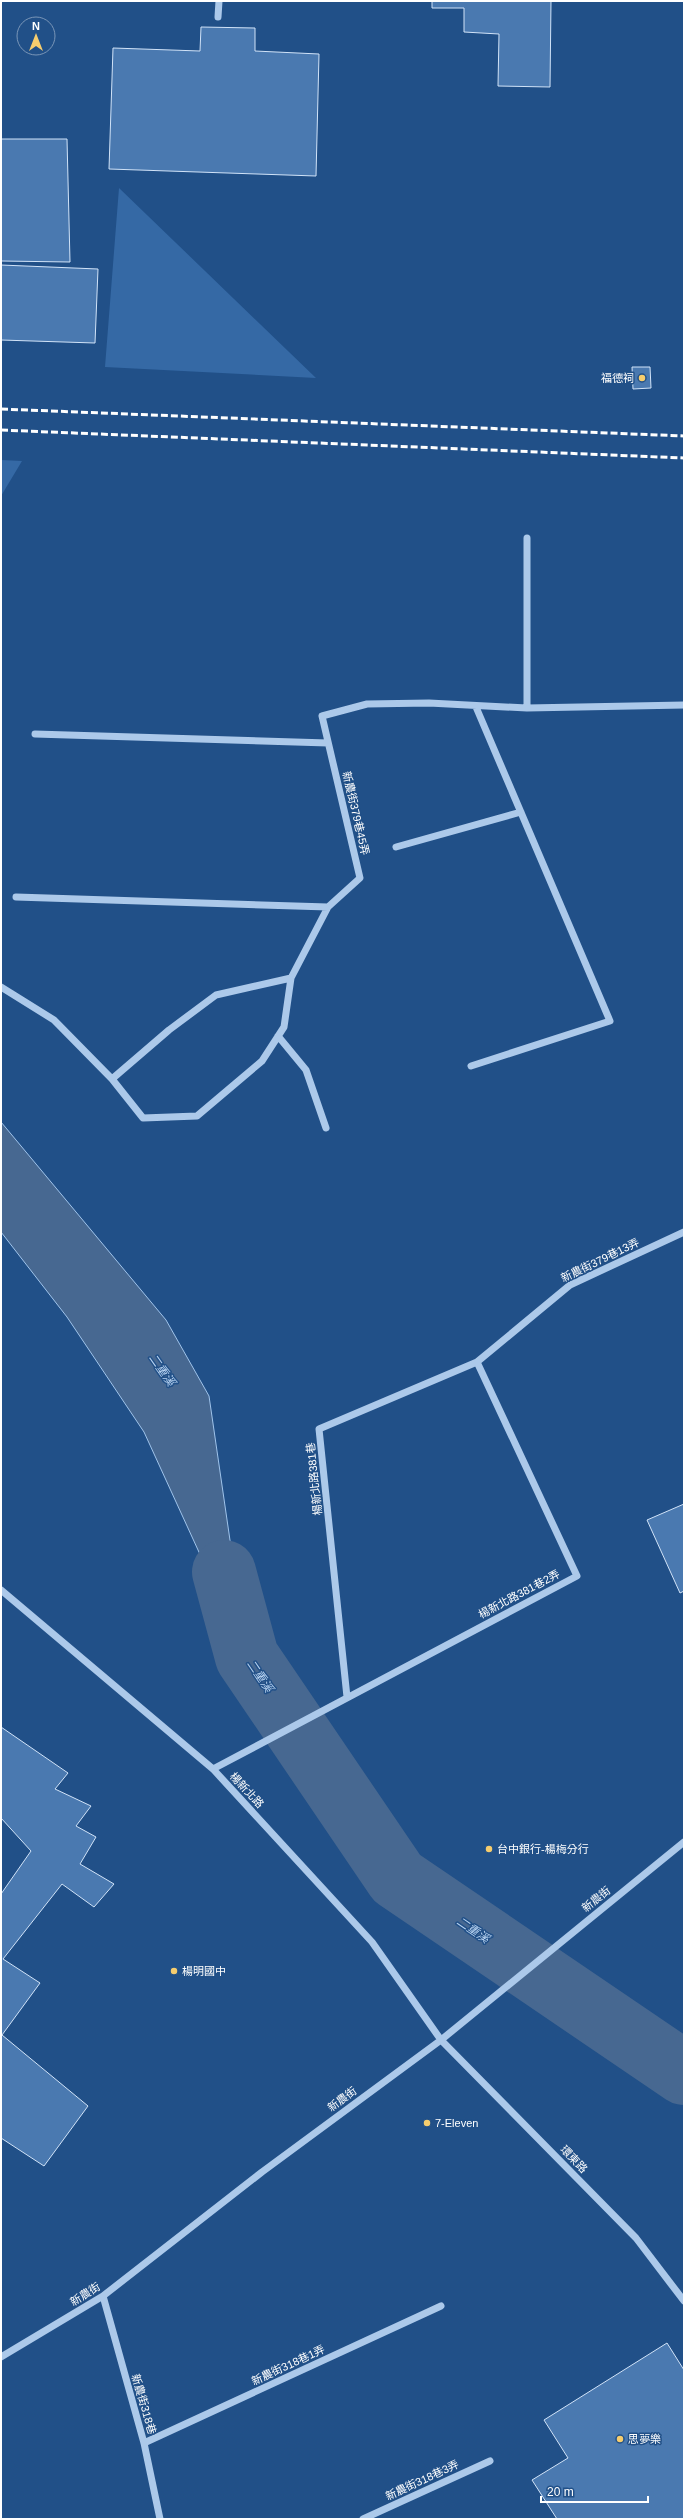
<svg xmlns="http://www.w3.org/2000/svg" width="685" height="2520" font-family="Helvetica,'Noto Sans TC',sans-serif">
	<rect width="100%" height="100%" fill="#215088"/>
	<path fill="#3569a5" d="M119 188 316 378 105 367Z
		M1 460 22 461 1 496Z"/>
	<path fill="#476891" stroke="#a0c4eb" d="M1 1122 166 1320 209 1396 247 1657 144 1432 67 1317 1 1232Z"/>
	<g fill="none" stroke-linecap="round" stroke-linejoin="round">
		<path stroke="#476891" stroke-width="64" d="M224 1572 247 1657 397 1878 684 2073"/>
	</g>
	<path fill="#4a79b0" stroke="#d1e3f8" d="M432 1H551L550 87 498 86 499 34 464 32V8H432Z
		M201 27 255 28V51L319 54 316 176 109 169 113 48 200 51Z
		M1 139H67L70 262 1 261Z
		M1 265 98 269 95 343 1 340Z
		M632 367H650L651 388 633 389Z
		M684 1504V1591L680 1593 647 1520Z
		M1 1727 68 1773 55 1789 91 1806 76 1826 96 1837 80 1864 114 1884 94 1907 62 1884 3 1959 40 1983 2 2035 88 2106 44 2166 1 2138V1894L31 1851 1 1818Z
		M667 2343 684 2370V2519H557L532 2480 568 2458 544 2420Z"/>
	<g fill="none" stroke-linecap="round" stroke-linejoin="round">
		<path stroke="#acc9ea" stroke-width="7" d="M218 17 219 1
			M527 708V538
			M35 734 328 743
			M396 847 521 812
			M16 897 328 907
			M1 987 54 1020 112 1079 143 1118 197 1116 262 1061 284 1027 291 978 328 907 360 878 322 716 367 704 429 703 527 708 684 705
			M278 1036 306 1070 326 1128
			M471 1066 610 1021 476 707
			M112 1079 169 1030 216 995 291 978
			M1 1590 213 1769 372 1942 441 2040 636 2238 684 2301
			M347 1697 319 1429 477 1362 570 1285 684 1232
			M213 1769 577 1576 477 1362
			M103 2296 144 2443 160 2519
			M1 2357 103 2296 262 2172 441 2040 684 1842
			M144 2443 441 2306
			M363 2519 490 2461"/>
		<path stroke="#fff" stroke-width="3" stroke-dasharray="7 3" stroke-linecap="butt" d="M1 409 684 436
			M1 430 684 458"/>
	</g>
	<g fill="#f6cd6e" stroke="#215088" stroke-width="1.5">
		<circle cx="642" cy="378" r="4"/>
		<circle cx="489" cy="1849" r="4"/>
		<circle cx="174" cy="1971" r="4"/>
		<circle cx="427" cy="2123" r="4"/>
		<circle cx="620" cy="2439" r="4"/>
	</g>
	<g text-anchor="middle" stroke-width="3" stroke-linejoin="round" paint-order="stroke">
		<g font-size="11" fill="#fff" stroke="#215088" text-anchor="start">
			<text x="634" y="382" text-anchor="end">福德祠</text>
			<text x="497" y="1853">台中銀行-楊梅分行</text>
			<text x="182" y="1975">楊明國中</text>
			<text x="435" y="2127">7-Eleven</text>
			<text x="628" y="2443">思夢樂</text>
		</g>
		<g font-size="11" fill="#fff" stroke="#215088">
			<text transform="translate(356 813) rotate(77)" y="4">新農街379巷45弄</text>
			<text transform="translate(600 1260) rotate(-26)" y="4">新農街379巷13弄</text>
			<text transform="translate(314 1479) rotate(-96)" y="4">楊新北路381巷</text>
			<text transform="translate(519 1594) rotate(-28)" y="4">楊新北路381巷2弄</text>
			<text transform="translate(247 1790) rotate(47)" y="4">楊新北路</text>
			<text transform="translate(596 1899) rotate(-39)" y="4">新農街</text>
			<text transform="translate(342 2099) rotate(-37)" y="4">新農街</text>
			<text transform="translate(574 2159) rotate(46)" y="4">環東路</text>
			<text transform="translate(85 2294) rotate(-32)" y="4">新農街</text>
			<text transform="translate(288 2365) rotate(-25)" y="4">新農街318巷1弄</text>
			<text transform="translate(144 2404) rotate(74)" y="4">新農街318巷</text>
			<text transform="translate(422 2480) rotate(-25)" y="4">新農街318巷3弄</text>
		</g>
		<g font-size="12" font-style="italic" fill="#b8d3f1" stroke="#215088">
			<text transform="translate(162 1370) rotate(55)" y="4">二重溪</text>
			<text transform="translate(260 1676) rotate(56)" y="4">二重溪</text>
			<text transform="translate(473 1930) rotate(34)" y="4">二重溪</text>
		</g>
	</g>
	<rect width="685" height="2520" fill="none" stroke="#ffffff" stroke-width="4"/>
	<g transform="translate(36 36)"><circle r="19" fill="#215088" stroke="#7a96b8"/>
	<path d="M0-3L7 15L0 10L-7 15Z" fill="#f6cd6e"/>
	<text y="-6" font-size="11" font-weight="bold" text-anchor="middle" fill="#ffffff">N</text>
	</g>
	<path d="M541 2496v6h107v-6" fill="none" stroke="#ffffff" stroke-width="2"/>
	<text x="547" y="2496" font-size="12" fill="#ffffff" stroke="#215088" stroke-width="3" paint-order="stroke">20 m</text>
</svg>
